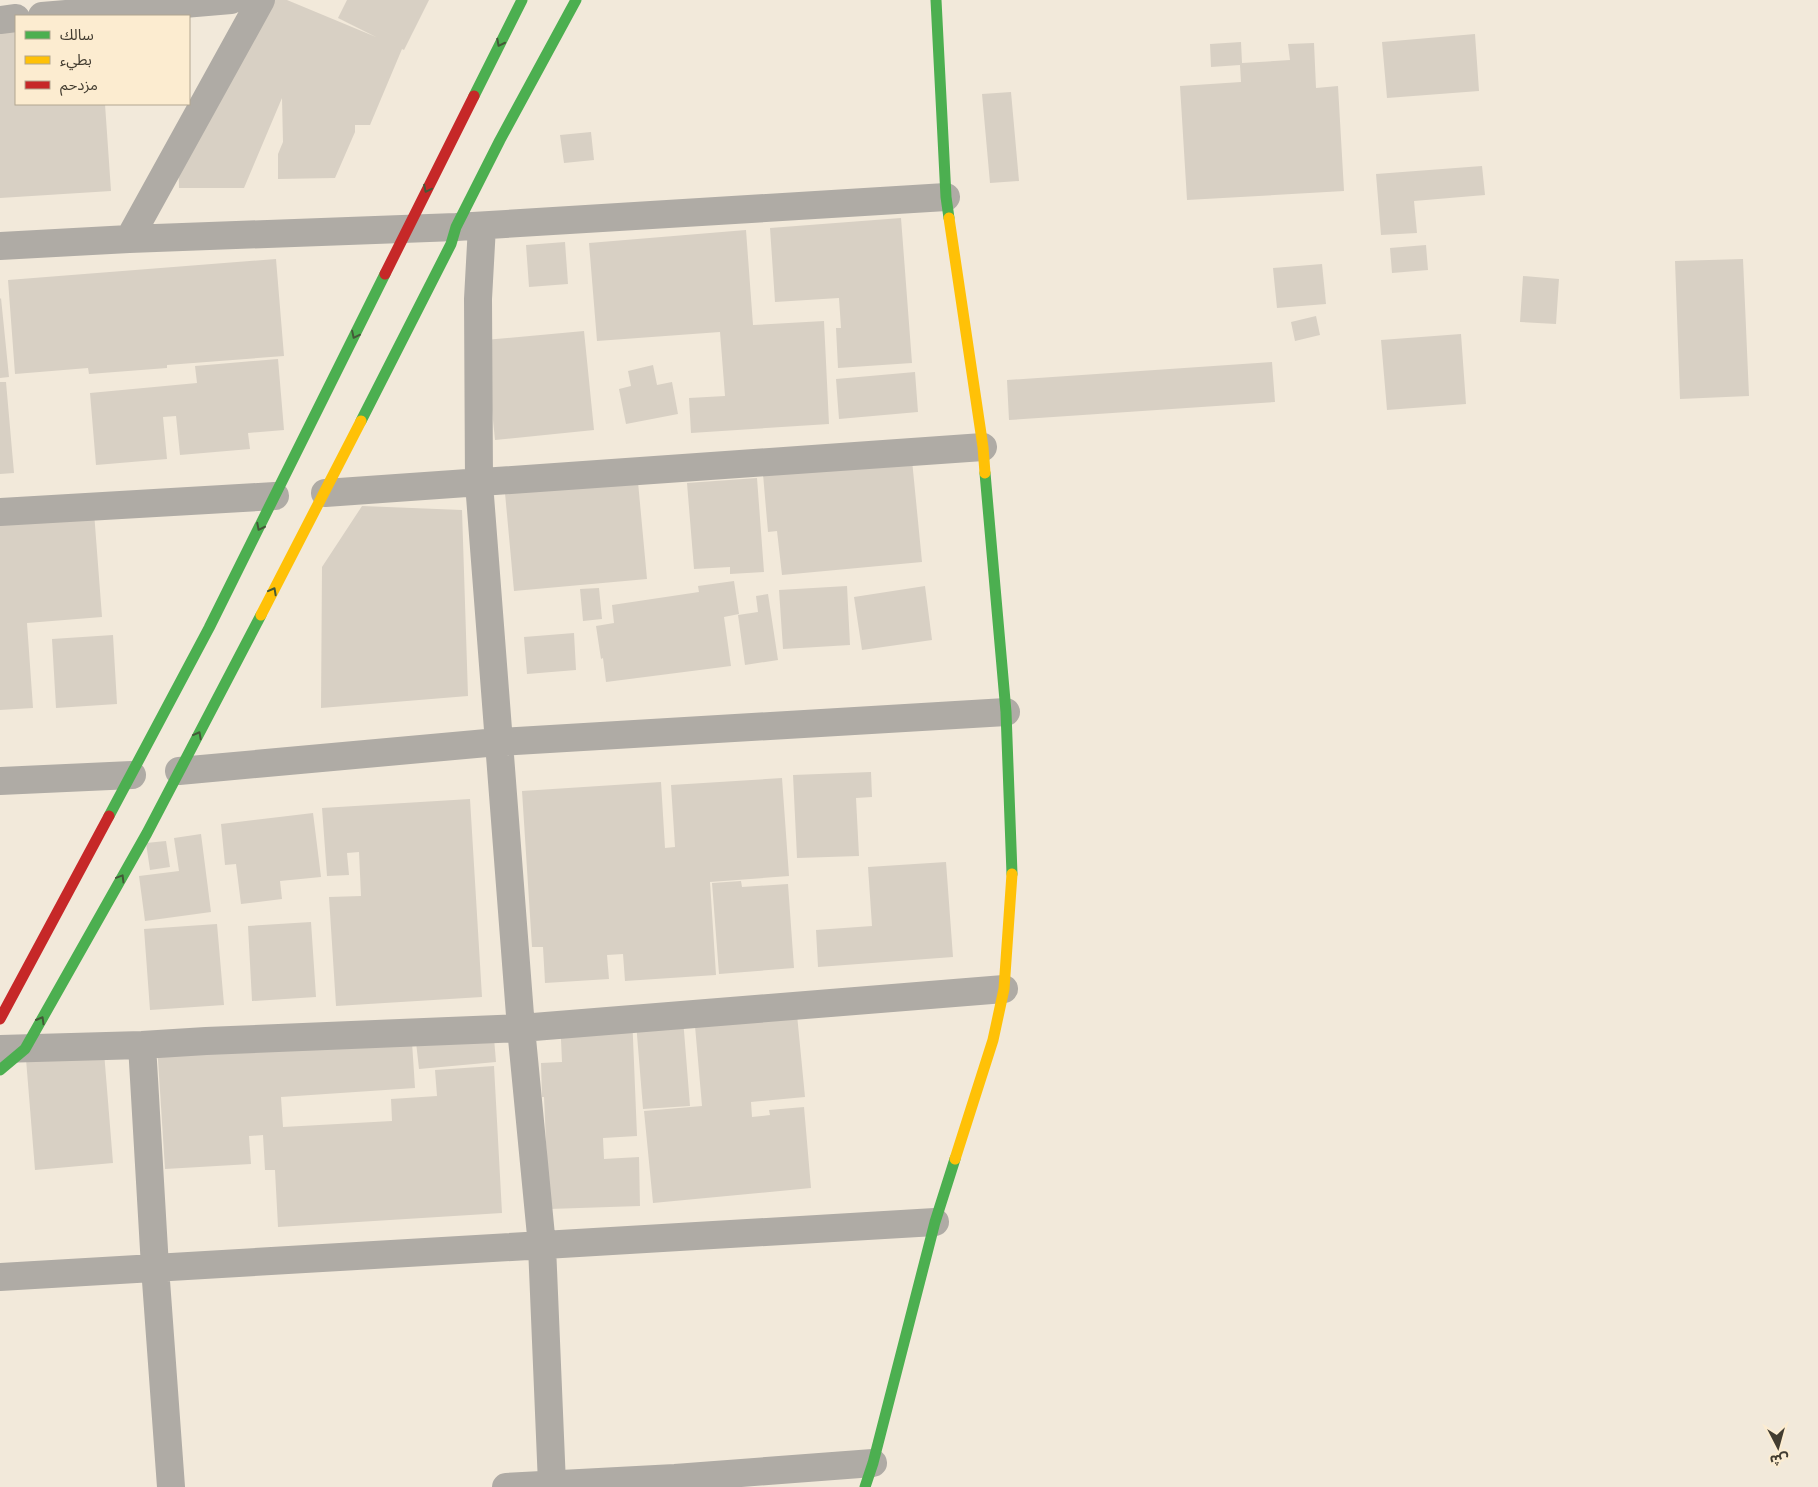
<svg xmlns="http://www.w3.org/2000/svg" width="1818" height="1487" font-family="Figtree,'Noto Sans Arabic',sans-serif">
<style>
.building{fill:#d8d0c4}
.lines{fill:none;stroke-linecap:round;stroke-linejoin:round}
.street{stroke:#afaba5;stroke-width:28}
.fast{stroke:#4caf50;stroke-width:11}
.slow{stroke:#ffc107;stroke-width:11}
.jam{stroke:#c62828;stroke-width:11}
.oneway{stroke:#445938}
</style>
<rect width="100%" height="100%" fill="#f2e9da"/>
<path class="building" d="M257 0H287L376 37 338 18 347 0H429L404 50 402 49 370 125H355V132L335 178 278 179V154L283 142 282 98 244 188H179L178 149Z
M101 7 16 16V104H105L111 191 0 198V14Z
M1475 34 1479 91 1387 98 1382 42Z
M1241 42 1242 63 1290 60 1288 44 1314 43 1316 88 1338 86 1344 191 1187 200 1180 86 1241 82 1240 65 1211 67 1210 44Z
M1011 92 1019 181 990 183 982 94Z
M591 132 594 160 564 163 560 135Z
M1482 166 1485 195 1414 201 1417 233 1381 235 1376 174Z
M901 218 912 363 838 368 836 328H841L839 298 775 302 770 228Z
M746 230 753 325 824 321 829 424 691 433 689 398 725 396 720 332 597 341 589 243Z
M565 242 568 284 529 287 526 245Z
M1426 245 1428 270 1392 273 1390 248Z
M276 259 284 356 167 365V368L89 374 88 368 15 374 8 280Z
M1743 259 1749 396 1680 399 1675 261Z
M1322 264 1326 304 1277 308 1273 268Z
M1523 276 1559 279 1556 324 1520 322Z
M1 298 9 377 0 378V299Z
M1316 316 1320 335 1295 341 1291 322Z
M584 331 594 430 495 440 485 340Z
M1461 334 1466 404 1387 410 1381 340Z
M278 359 284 430 248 433 250 449 180 455 176 416 163 417 167 459 96 465 90 393 197 383 195 366Z
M1272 362 1275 402 1009 420 1007 380Z
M653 365 657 385 672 382 678 414 626 424 619 389 631 386 628 371Z
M915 372 918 412 839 419 836 379Z
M0 382H6L14 473 0 474Z
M912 460 922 562 782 575 777 531 768 532 763 474Z
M757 478 764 572 730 574V567L694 569 687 483Z
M638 482 647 579 514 591 505 493Z
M362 506 462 510 468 696 321 708 322 567Z
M94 512 102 617 27 623 33 708 0 710V519Z
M734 581 739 614 724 617 731 666 606 682 603 658 601 659 596 626 614 623 612 605 699 592 698 586Z
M847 586 850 645 783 649 779 590Z
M925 586 932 640 862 650 854 597Z
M599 588 602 619 583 621 580 589Z
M768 594 778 660 745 665 738 615 758 612 756 596Z
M574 633 576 670 527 674 524 637Z
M113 635 117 704 56 708 52 639Z
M871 772 872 797 856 798 859 856 797 858 793 775Z
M782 778 789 876 710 882 716 975 625 981 623 954 607 955 609 979 545 983 543 947H532L522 791 661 782 665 848 675 847 671 785Z
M470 799 482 997 336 1006 329 897 361 896 359 852 347 853 349 875 327 876 322 808Z
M313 813 321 877 280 881 282 899 241 904 236 864 225 865 221 824Z
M201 834 211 912 145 921 139 876 179 871 174 838Z
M166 841 170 867 150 870 146 843Z
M946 862 953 957 818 967 816 930 872 926 868 867Z
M741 881 742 887 788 884 794 968 719 974 712 883Z
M311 922 316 997 252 1001 248 926Z
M217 924 224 1005 150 1010 144 929Z
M795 994 805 1097 751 1102 752 1117 770 1115 769 1110 804 1107 811 1188 653 1203 644 1111 702 1106 693 1003Z
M682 1006 690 1106 643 1109 635 1010Z
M632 1014 637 1136 603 1138 604 1159 639 1157 640 1206 549 1209 544 1097H542L541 1063 562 1062 560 1018Z
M493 1026 496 1062 419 1069 415 1033Z
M411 1027 415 1088 281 1097 283 1127 392 1121 391 1099 437 1096 435 1070 494 1066 502 1213 278 1227 275 1170H265L263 1135 249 1136 251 1164 165 1169 157 1044Z
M104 1052 113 1163 35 1170 26 1059Z"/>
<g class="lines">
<path class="street" d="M42 16 231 0
M0 20 16 18
M482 226 478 299 479 483 521 1028 542 1246 552 1484
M129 239 261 0
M0 246 129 239 456 227 946 197
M325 493 983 447
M0 512 275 496
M179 771 498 742 1006 712
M0 781 132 775
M142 1045 155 1267 171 1487
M0 1049 142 1045 206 1041 521 1028 1004 989
M0 1277 935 1222
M506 1487 675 1478 873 1463"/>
<path class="fast" d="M936 0 946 197 949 218
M474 96 522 0
M361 421 451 244 456 227 500 140 576 0
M985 473 1006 712 1012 874
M109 816 209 628 385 274
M0 1070 25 1049 147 833 261 615
M865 1487 873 1463 935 1222 955 1159"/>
<path class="slow" d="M949 218 983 447 985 473
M261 615 361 421
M955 1159 993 1040 1004 989 1012 874"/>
<path class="jam" d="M385 274 474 96
M0 1019 109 816"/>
</g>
<defs><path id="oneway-chevron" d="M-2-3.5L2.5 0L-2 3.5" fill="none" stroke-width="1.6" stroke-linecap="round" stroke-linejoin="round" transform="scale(1.25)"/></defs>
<g class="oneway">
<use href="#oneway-chevron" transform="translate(500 43) rotate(117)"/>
<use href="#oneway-chevron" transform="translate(427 189) rotate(116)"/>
<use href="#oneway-chevron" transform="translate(355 335) rotate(116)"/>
<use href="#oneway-chevron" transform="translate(260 527) rotate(117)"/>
<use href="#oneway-chevron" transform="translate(273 591) rotate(-62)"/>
<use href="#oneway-chevron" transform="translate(198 735) rotate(-62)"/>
<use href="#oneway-chevron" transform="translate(121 878) rotate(-59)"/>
<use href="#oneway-chevron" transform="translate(41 1020) rotate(-60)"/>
</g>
<rect x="15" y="15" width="175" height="90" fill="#fcecd0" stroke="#b2a690"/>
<rect x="25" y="31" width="25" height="8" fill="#4caf50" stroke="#b2a690"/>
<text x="60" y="40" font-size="15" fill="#423c30">سالك</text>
<rect x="25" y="56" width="25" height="8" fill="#ffc107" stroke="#b2a690"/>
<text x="60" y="65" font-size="15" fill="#423c30">بطيء</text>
<rect x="25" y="81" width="25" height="8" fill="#c62828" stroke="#b2a690"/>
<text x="60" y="90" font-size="15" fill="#423c30">مزدحم</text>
<g transform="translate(1778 1447) rotate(174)" stroke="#fcecd0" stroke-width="4" paint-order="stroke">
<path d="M0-4L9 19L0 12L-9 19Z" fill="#423c30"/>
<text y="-8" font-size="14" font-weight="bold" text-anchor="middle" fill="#423c30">ش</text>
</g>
</svg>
